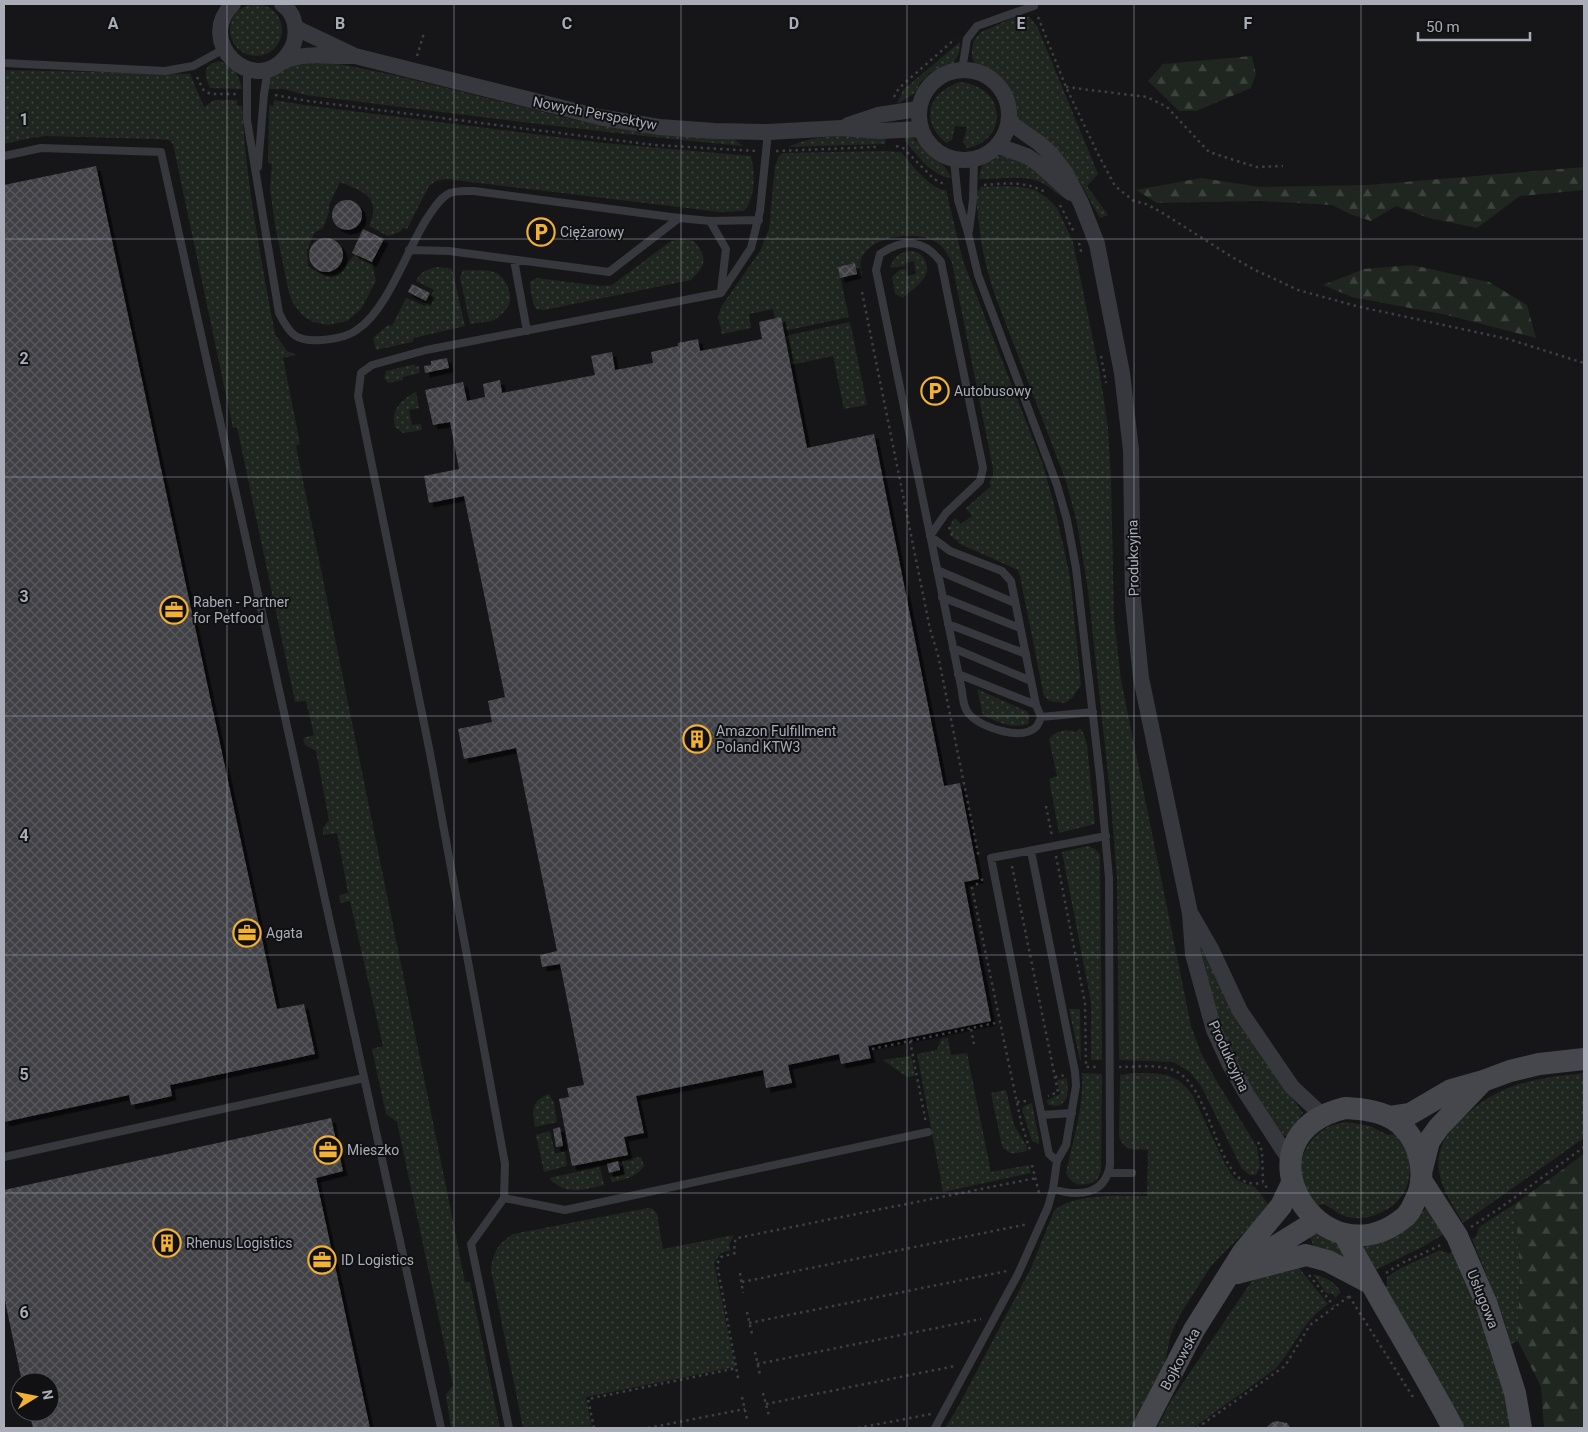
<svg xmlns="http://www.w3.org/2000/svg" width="1588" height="1432" font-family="Roboto,sans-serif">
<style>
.green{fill:url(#green-dots)}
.forest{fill:url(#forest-firs)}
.building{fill:url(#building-cross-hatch);filter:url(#shadow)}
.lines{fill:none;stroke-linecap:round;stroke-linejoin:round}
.path{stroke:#3d3f44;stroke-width:2.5;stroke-dasharray:2.5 4;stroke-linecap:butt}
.lane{stroke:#37383d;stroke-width:8}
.street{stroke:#37383d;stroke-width:16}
.secondary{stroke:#45474d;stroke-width:22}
.grid{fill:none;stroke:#a8adb8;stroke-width:1;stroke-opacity:0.55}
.labels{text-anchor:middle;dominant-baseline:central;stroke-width:4;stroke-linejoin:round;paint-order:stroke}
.street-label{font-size:14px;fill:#a8adb8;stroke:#111113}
.poi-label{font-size:14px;fill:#a8adb8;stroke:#111113;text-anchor:start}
.grid-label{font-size:16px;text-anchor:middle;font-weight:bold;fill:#a8adb8;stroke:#111113;stroke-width:4;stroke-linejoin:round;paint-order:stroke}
</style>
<defs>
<pattern id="green-dots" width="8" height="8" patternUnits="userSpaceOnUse" patternTransform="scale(1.25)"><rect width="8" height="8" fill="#1e261f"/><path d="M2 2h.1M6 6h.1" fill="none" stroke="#3c433d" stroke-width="1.8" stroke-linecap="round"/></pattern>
<pattern id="forest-firs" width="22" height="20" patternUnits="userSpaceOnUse" patternTransform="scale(1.25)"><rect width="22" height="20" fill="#1e261f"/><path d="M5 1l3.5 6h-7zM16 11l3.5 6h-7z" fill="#3c433d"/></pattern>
<pattern id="building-cross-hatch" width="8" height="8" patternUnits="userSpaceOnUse" patternTransform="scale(1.25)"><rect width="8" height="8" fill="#404145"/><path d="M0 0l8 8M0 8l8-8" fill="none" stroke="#595a5e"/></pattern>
<filter id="shadow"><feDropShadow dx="4.5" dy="4.5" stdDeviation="0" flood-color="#0009"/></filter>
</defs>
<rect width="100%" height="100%" fill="#161618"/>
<path class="green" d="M230 30a26 26 0 1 1 52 0a26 26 0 1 1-52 0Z
M1020 15 1029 17 1037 26 1098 174 1087 186 1108 215 1100 218 1078 179 1045 139 1017 119 1012 112 1011 104 1006 89 995 75 975 64 972 57V49L974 40 981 32Z
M960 42 959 53 953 64 943 66 930 73 920 83 915 93 897 104 903 90Z
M319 60 394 75 571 119 623 129 733 138 743 146C596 132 450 113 305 95L285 89H268L271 78 278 69Z
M219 61C233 66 239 74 242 89L210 88C204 73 202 66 219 61Z
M4 70 190 74 204 107 214 100H237V105L242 106C246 183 261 258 275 334L287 351 297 355 283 358 300 444 296 446 452 1216 465 1282H470L500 1428H451L446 1395 453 1385 397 1122 386 1114 372 1049 383 1046 350 901 340 903 339 895 348 893 337 833 323 835V828L329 820 316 751 305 745 303 738 314 735 306 701 295 702 237 427 233 428 173 144 169 140 156 139 46 136 31 138 4 144Z
M960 82C1007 87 1009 140 967 148L963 142 967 127 955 126 952 140 946 143C919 120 928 93 960 82Z
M274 100 304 105 604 143 751 156C755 173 756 197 744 211L720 212 446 179 436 181 429 186 407 229 403 228 400 232 388 236 369 226C382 197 364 192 340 182L329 205V212L323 228 314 233 307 251 308 266C332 283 340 273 355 254L372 262 376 281 361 309 347 321 328 325 313 322 302 315 293 303 289 293 275 225 270 189 272 164 268 163 269 105 273 106Z
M886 135 885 144 788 147C818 133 853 136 886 135Z
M905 135 912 137 945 167 952 178C932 177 917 155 905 141Z
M885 151 901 152C910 163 932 191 946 190L963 261 1042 462 1053 500 1070 576 1081 685 1072 698 1065 703 1050 701 1044 696 1020 576 1018 570 958 543 959 541 954 539C950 532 948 524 955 518L961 524 972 516 966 508 991 486 989 483 993 475V469L952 263C948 255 944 247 936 242 917 230 873 235 862 257 859 263 861 269 862 276H858L855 263 838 267 849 317 784 331 781 317 775 319 773 309 749 314 751 328 722 334 718 317 721 307 760 251 769 229 775 166 779 156 783 153Z
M994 156H1009L1024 160 1065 198C1055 194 1049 185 1038 181 1021 175 998 179 979 179 980 167 983 162 994 156Z
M1004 186 1022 187 1035 190 1046 197 1057 208 1073 242 1100 374 1108 428 1111 479 1114 619 1121 680 1191 1026 1201 1053 1216 1080 1257 1147 1260 1166 1256 1175H1250L1242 1169 1201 1086 1190 1072 1173 1062 1119 1060 1117 878 1110 792 1088 590 1077 523 1066 481 996 298C983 262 978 228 976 191L980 190V187Z
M683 239 694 241C708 258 706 265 691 280L544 310 536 309C532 301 530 291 530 282L537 278 600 286 612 285 671 241Z
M912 251C919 252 924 256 926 263 931 279 914 288 903 298L895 294 892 277 899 270 905 269 907 276 916 274 914 261 905 263V266L890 268C894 256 900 252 912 251Z
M439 267 452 269 465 326 414 338 412 342 376 350 373 338 388 325 392 326 406 298 425 306 434 290 416 281C422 270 427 269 439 267Z
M463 270C472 271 485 269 494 272 505 275 513 294 509 304 507 310 501 315 496 319 490 323 478 322 470 324L460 277Z
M850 322 867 405 844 409 833 356 790 365 785 336Z
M415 364V367L419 366 420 373 403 377V380L388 383 384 378 386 371Z
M416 392 419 408 409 410 412 425 421 424 422 430 403 433 395 427C390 410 402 399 416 392Z
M977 689 1028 712 1029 720 1028 724C1011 729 998 722 983 715Z
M1080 728 1084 734 1087 745 1095 824 1059 833 1049 779 1057 776 1049 739C1056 730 1066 729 1076 732Z
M1088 846 1095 849 1100 855 1102 1060H1091V1002L1062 852Z
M1199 946H1202L1248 1035 1303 1113 1286 1136H1284C1261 1101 1232 1061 1219 1021 1211 997 1206 971 1199 946Z
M1069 1009H1080L1081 1060H1080Z
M948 1038 951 1055 967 1053 991 1172 1029 1165 1031 1173 943 1192 917 1054 937 1050 941 1039Z
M911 1056 915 1076 907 1077 883 1060Z
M1082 1073 1102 1074 1101 1171 1097 1180C1083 1187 1073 1187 1066 1173 1073 1140 1084 1107 1082 1073Z
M1134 1073C1160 1073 1177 1072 1193 1096L1225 1164 1234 1178 1243 1183 1255 1187 1268 1204 1251 1225 1211 1266 1181 1313 1171 1334 1164 1366 1133 1428H945L958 1407 1031 1268 1054 1211C1072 1193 1122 1196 1147 1196L1148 1150C1134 1149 1124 1152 1119 1136L1120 1075Z
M1584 1073V1138L1463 1223C1454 1207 1442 1190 1439 1172 1436 1152 1444 1137 1457 1124 1495 1083 1532 1079 1584 1073Z
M1067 1078C1068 1089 1070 1101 1058 1106L1049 1105 1046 1101 1060 1094 1057 1080Z
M1006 1090 1014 1125 1026 1145 1027 1151C1015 1153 1011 1157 1002 1146L991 1093Z
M549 1094 554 1103 557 1122 535 1127C532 1111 531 1100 549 1094Z
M1032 1103 1039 1140V1144L1032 1141 1022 1109 1024 1106Z
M1346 1122 1370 1126 1388 1135 1398 1133C1417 1159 1414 1198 1382 1212 1372 1217 1360 1220 1348 1217 1339 1215 1332 1208 1324 1204L1315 1206C1311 1198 1306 1190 1303 1181 1295 1160 1310 1135 1330 1126 1335 1124 1341 1123 1346 1122Z
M550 1131 555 1153 565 1152 567 1166 544 1172 536 1135Z
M641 1157 644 1166C635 1178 625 1179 612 1182L610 1177 625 1174 622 1160Z
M600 1167 604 1185C582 1190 566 1196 549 1178Z
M1430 1203 1448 1232 1422 1247 1373 1271 1355 1242C1394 1237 1405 1234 1430 1203Z
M1515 1204 1520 1268 1518 1341 1511 1344 1502 1314 1472 1239 1476 1237 1479 1227Z
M648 1208 653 1209 657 1214 663 1249 734 1235 729 1245 731 1250 721 1253 714 1263 735 1367 586 1397 592 1428H523L491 1270C493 1252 498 1243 513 1234Z
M1321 1233 1342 1241 1358 1267 1315 1249 1309 1235Z
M1440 1250 1449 1254 1453 1251 1466 1273 1500 1375 1512 1428H1460L1383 1289 1387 1286V1277L1399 1269Z
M1294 1267 1300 1269 1328 1304C1300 1324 1296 1346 1275 1369L1193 1428H1157L1172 1399 1251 1282 1263 1273Z
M1313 1274C1325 1278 1334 1280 1341 1292L1335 1298 1333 1294 1326 1293Z"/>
<path class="forest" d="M1252 56 1256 74 1251 88 1196 111H1179L1148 81 1163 64Z
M1584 167V190L1520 196 1477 228 1429 218 1396 206 1371 221 1350 214 1332 205 1259 201 1157 203 1136 190 1201 178 1260 187 1369 185Z
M1412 265 1489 282 1527 305 1536 338 1447 315 1352 297 1323 285 1364 269Z
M1584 1154V1428H1544L1541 1387 1518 1341 1520 1268 1515 1204Z"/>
<path class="building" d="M96 166 277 1009 304 1004 315 1054 170 1085 172 1096 131 1105 129 1095 4 1122V185Z
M332 215a15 15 0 1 1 30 0a15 15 0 1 1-30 0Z
M363 229 384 239 372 262 352 253Z
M309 255a17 17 0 1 1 34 0a17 17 0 1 1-34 0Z
M855 263 857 274 840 278 838 267Z
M412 284 430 293 426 301 408 292Z
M781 317 807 448 874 434 944 786 960 783 979 879 964 882 991 1021 868 1046 871 1058 841 1064 839 1054 788 1065 792 1083 766 1088 763 1070 636 1096 644 1133 624 1137 628 1155 572 1166 559 1099 569 1097 567 1088 584 1085 560 964 542 967 540 955 557 951 516 748 464 759 458 729 492 722 488 701 505 697 464 496 429 503 424 476 459 469 450 422 433 425 425 390 463 382 467 401 485 397 483 384 500 380 502 393 595 375 591 356 612 352 615 370 653 363 651 352 678 346V343L698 339 700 351 762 339 759 322Z
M447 358 449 368 425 373 424 366 431 365V361Z
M331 1118 343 1171 316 1178 370 1428H33L29 1412H50V1382H22L4 1296V1190Z
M560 1127 563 1146 556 1147 553 1129Z
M618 1161 620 1170 609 1173 607 1164Z
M1276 1421 1287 1423 1291 1428H1266L1271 1423Z"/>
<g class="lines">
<path class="path" d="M1038 17 1066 87 1097 152 1115 186 1134 201 1146 204 1161 212 1232 257 1255 270 1298 290 1356 306 1508 339 1584 363
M417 56 424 33
M197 77 204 91 211 94H237
M1066 87 1147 97 1167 107 1209 152 1256 167 1283 166
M275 95 308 101 654 145 756 151
M894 97 899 88 955 39
M896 146 903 148 934 179 946 185
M776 151 876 147
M984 185C1006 183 1025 181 1045 192
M1060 205 1075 234
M1079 243 1082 255
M862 292 930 629 938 655 979 858
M1101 356 1106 383
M949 527 953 538
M1046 806 1052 836
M1056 856 1085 1003 1086 1067H1099
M1012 866 1058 1092 1048 1096
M983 879 972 888 1021 1122 1030 1150
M971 1029 974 1044
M910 1041 926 1123
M872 1049 1000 1022
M1119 1067C1136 1067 1157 1064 1173 1070 1206 1082 1213 1152 1238 1177 1245 1184 1254 1184 1263 1183
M1055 1077 1066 1075
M1017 1102 1027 1101
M1258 1142 1262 1151 1263 1183 1269 1190
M1032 1165 1039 1193
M1471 1227 1503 1206 1584 1147
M740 1273 743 1293
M1386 1273 1402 1263 1441 1245
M1309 1275 1334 1306
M742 1282 1028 1224
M1349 1296 1413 1397
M747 1312 752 1334
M749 1323 1007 1271
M755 1352 760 1375
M757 1364 981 1319
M738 1378 717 1264 721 1257 735 1253 734 1243 737 1238 1036 1178
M763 1393 769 1416
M742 1397 747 1419
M766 1404 955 1366
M594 1428 588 1399 737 1368
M648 1428 745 1409
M858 1428 931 1414
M1197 1428 1285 1366 1310 1325 1351 1295"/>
<path class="lane" d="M4 63 165 71 193 66 224 49
M247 69V120L279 313C290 335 296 342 322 340 335 339 348 337 358 329 387 310 407 250 426 220 432 211 439 199 448 194 454 190 467 191 474 191L679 218 710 221 759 220
M962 70 967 39 977 26 1034 6
M4 156 41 148 161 152 441 1428
M954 160 958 200 968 233 978 275 1057 485 1067 520 1076 568 1100 777 1109 878 1110 1165C1105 1195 1079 1197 1053 1189
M258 167 264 94 268 69
M710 221 726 249 721 291
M969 231 973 200 974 160
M409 250 449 251 609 272 679 218
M514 260 527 331
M937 570 1015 603
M942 597 1020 628
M948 624 1026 654
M953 648 1031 681
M958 674 1036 705
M962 691C963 700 964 710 971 716 983 728 1022 741 1036 727 1038 725 1040 720 1041 717L1036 705 1011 581 1002 571 950 551 930 536 946 513 980 481 983 468 941 262C924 239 903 238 880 254L876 270 962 691
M1041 717 1093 712
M1042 1115 1072 1113
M4 1157 364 1078
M1057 1161 1049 1154 991 858 1106 836
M1109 1173H1132
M504 1198 565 1210 928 1132
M509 1428 471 1244 504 1198 505 1164 430 753 358 396 361 373 372 365 426 350 721 293 751 248 760 211 768 132
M935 1428 1018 1274 1048 1207 1053 1189 1057 1161 1066 1145 1076 1086 1075 1072 1031 851"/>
<path class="street" d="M233 4C194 42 253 96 285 58 290 52 294 46 295 38 297 25 293 12 282 4
M296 28 355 56 599 117 659 127 715 131 768 132 841 128 880 131 921 129
M282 62C306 51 328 57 353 56
M919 115a45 45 0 1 1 90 0a45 45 0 1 1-90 0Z
M1009 122 1039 143 1052 155 1065 172 1081 203 1097 244 1122 373 1131 450 1133 600 1141 678 1190 913 1193 954 1214 1030 1229 1063 1246 1093 1289 1159
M848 125 878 115 918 109
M998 146 1027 156 1040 165 1071 193
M1192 916 1211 949 1240 1011 1292 1087 1323 1116"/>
<path class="secondary" d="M1345 1108C1360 1109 1376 1110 1389 1117 1419 1132 1430 1175 1414 1203 1412 1208 1410 1212 1406 1216 1321 1289 1229 1136 1345 1108Z
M1390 1117 1410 1114 1451 1090 1483 1081 1510 1071 1539 1064 1584 1059
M1422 1169 1429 1141 1439 1127 1483 1081
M1421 1180 1457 1236 1487 1305 1515 1393 1521 1428
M1344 1234C1378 1299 1418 1362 1453 1428
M1250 1262 1316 1221
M1237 1273 1306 1255 1328 1261 1370 1283
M1143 1428 1194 1330 1243 1252 1281 1206 1292 1183"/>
</g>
<path class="grid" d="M227 4V1428M454 4V1428M681 4V1428M907 4V1428M1134 4V1428M1361 4V1428M4 239H1584M4 477H1584M4 716H1584M4 955H1584M4 1193H1584"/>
<defs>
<g id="parking-ring" transform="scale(1.4375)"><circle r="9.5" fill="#111113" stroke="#f2b134" stroke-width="1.5"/><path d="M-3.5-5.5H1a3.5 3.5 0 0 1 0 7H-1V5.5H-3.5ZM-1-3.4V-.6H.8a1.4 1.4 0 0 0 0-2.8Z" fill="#f2b134"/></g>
<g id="office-ring" transform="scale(1.4375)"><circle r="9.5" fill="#111113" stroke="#f2b134" stroke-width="1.5"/><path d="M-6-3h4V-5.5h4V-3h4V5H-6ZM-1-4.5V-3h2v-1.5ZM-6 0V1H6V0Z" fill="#f2b134"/></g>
<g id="building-ring" transform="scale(1.4375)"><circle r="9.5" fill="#111113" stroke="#f2b134" stroke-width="1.5"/><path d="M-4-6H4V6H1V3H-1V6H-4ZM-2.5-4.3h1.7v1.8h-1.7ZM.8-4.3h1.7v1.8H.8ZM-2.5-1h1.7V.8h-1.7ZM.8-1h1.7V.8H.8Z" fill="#f2b134"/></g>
</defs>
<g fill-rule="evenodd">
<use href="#parking-ring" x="541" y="232"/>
<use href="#parking-ring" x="935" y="391"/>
<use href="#office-ring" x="174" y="610"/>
<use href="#building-ring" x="697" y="739"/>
<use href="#office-ring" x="247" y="933"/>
<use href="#office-ring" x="328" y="1150"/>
<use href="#building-ring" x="167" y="1243"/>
<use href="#office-ring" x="322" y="1260"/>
</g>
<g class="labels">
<g class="street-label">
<text transform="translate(595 113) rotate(11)">Nowych Perspektyw</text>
<text transform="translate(1133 558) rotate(-91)">Produkcyjna</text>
<text transform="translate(1229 1056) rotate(65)">Produkcyjna</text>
<text transform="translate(1483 1299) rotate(68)">Usługowa</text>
<text transform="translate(1180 1359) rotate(-62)">Bojkowska</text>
</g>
<g class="poi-label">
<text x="560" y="232">Ciężarowy</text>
<text x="954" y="391">Autobusowy</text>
<text x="193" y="602">Raben - Partner<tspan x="193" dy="16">for Petfood</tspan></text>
<text x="716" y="731">Amazon Fulfillment<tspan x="716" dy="16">Poland KTW3</tspan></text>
<text x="266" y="933">Agata</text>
<text x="347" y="1150">Mieszko</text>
<text x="186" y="1243">Rhenus Logistics</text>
<text x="341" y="1260">ID Logistics</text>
</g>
</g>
<g class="grid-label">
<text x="113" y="29">A</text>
<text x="340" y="29">B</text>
<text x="567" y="29">C</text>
<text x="794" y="29">D</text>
<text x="1021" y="29">E</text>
<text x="1248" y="29">F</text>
<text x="24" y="125">1</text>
<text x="24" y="364">2</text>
<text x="24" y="602">3</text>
<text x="24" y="841">4</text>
<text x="24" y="1080">5</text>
<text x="24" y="1318">6</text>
</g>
<rect width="1588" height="1432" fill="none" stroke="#a8adb8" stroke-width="10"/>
<g transform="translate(35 1397) rotate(80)"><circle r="24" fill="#111113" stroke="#4d4f55"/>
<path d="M0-4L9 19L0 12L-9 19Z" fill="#f2b134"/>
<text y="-8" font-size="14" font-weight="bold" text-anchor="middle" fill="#a8adb8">N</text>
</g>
<path d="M1418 32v8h112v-8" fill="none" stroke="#a8adb8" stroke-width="2.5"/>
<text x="1426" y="32" font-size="15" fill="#a8adb8" stroke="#111113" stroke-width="4" paint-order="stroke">50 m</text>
</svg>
